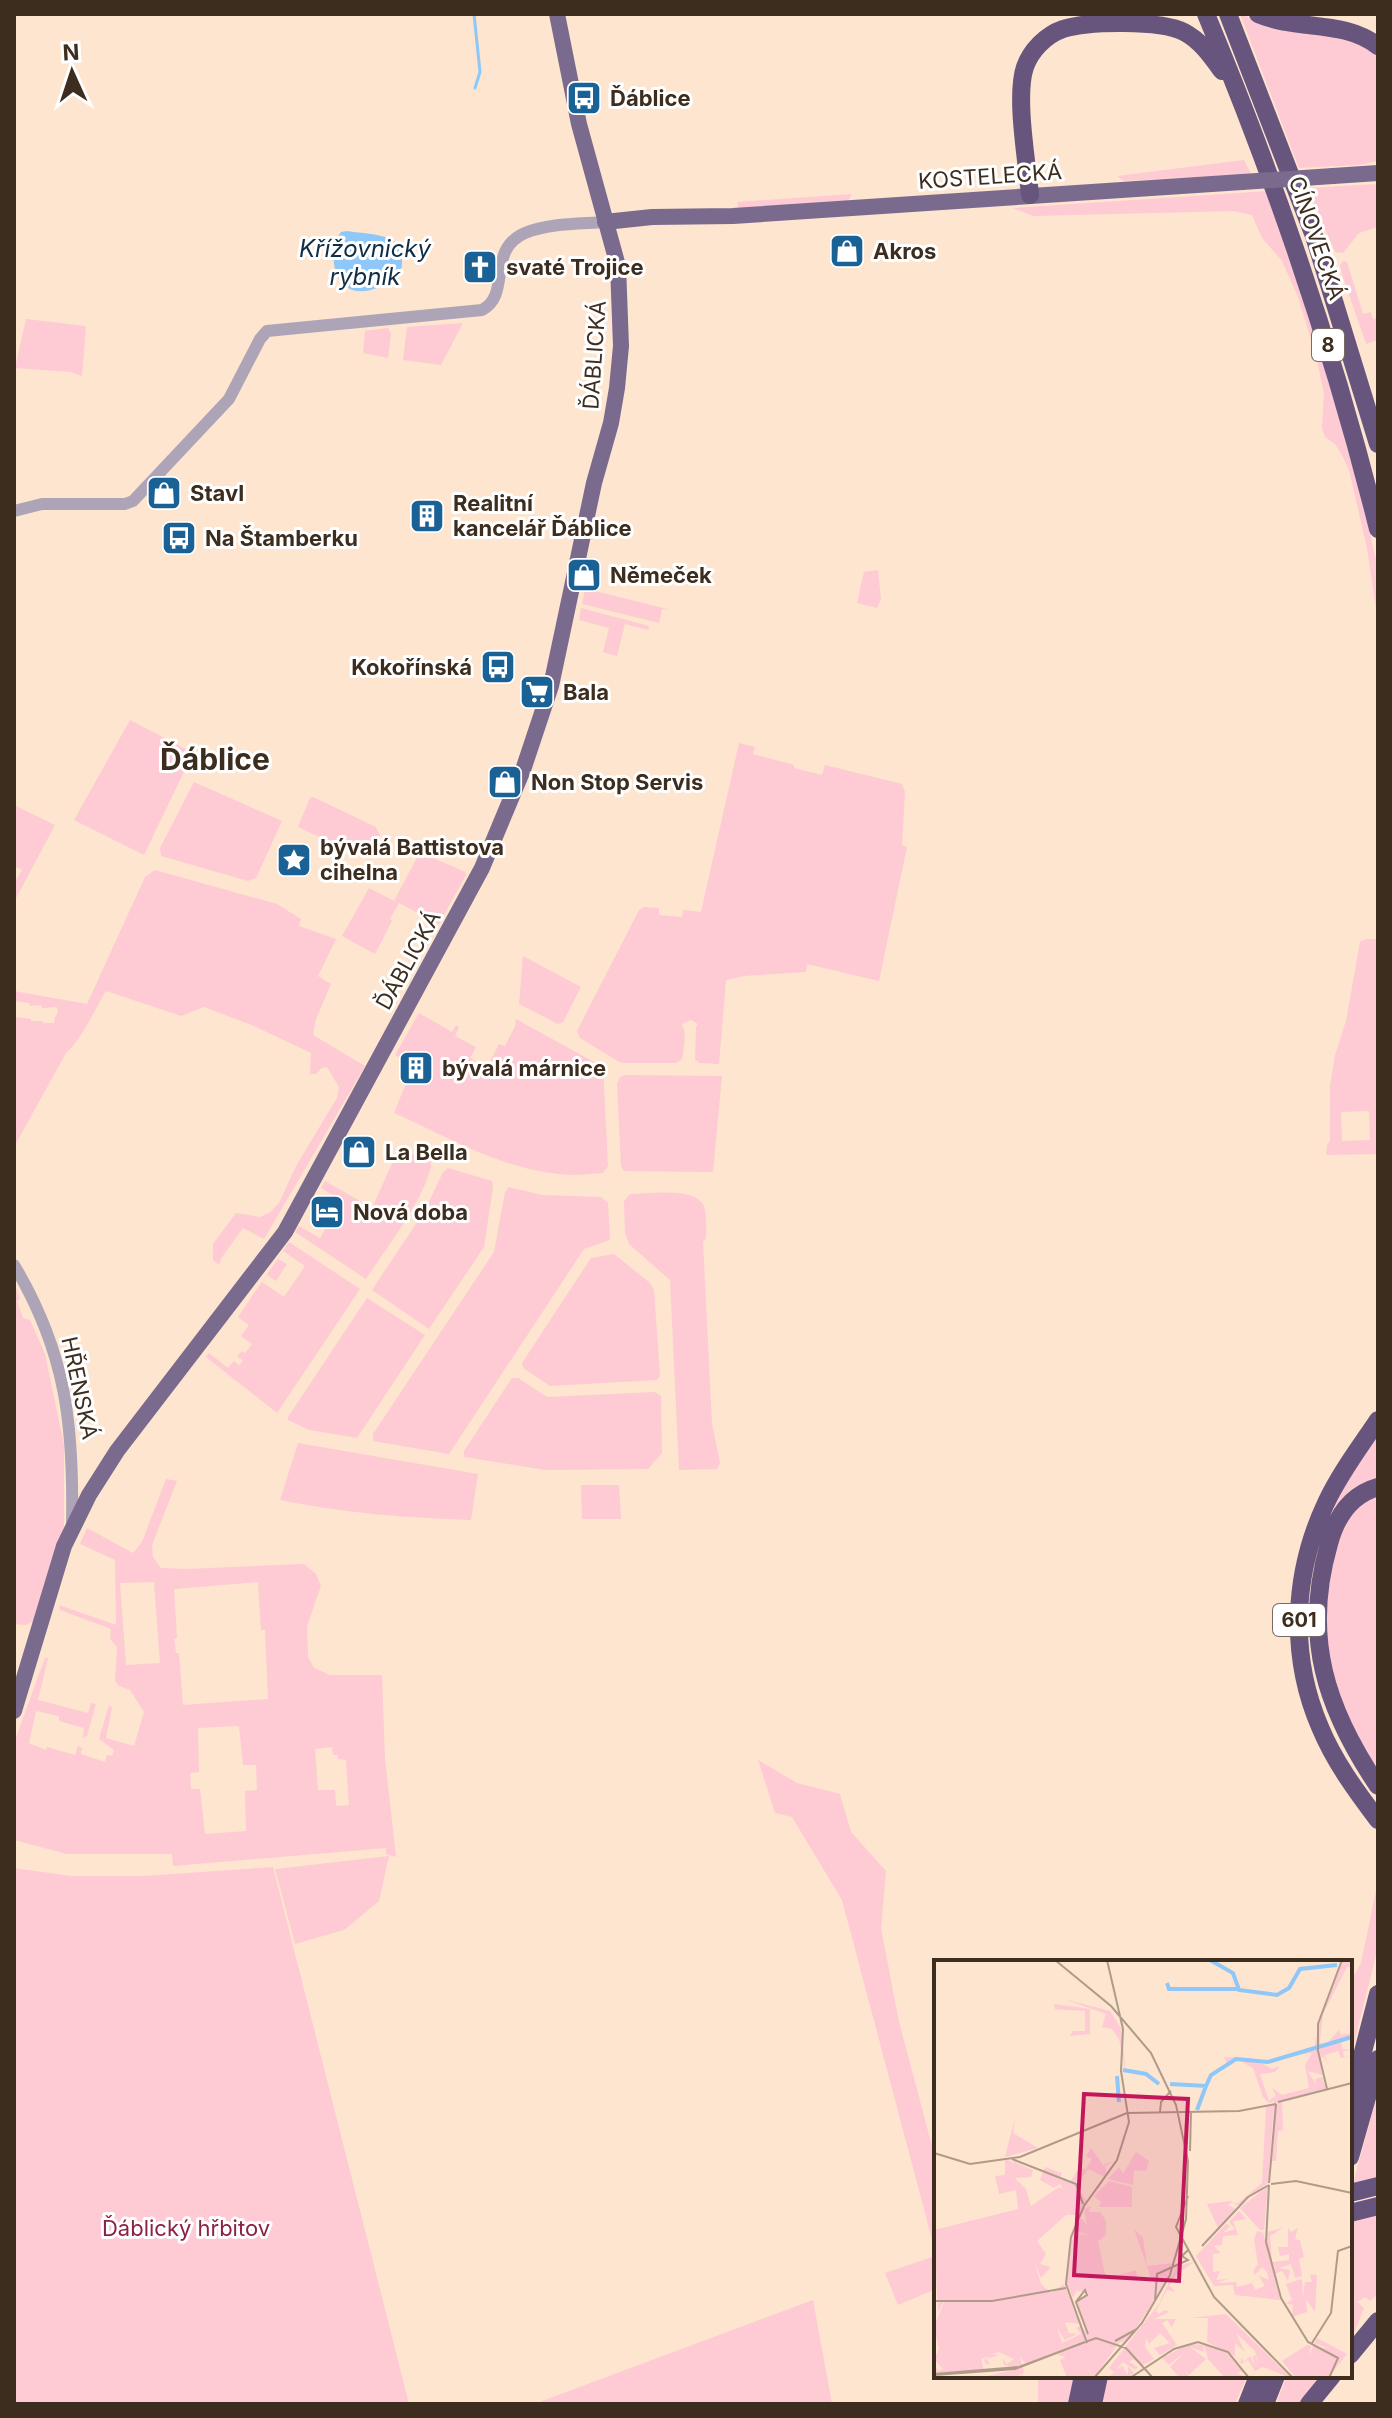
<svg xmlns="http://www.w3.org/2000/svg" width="1392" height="2418" font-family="Inter,sans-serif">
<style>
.green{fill:#fecad4;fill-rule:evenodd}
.water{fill:#8fc7f8}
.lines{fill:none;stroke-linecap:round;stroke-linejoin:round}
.stream{stroke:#8fc7f8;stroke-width:3}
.minor{stroke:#ada4b8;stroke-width:12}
.major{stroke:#7a6a8d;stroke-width:16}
.highway{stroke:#68557d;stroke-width:18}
.major-bridge{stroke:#7a6a8d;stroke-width:16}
.labels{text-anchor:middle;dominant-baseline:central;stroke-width:6;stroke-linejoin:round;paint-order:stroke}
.shield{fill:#fff;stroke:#766c62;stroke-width:2}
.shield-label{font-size:20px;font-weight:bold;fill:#3c2d1e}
.poi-label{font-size:22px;font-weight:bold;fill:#3c2d1e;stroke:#fff;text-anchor:start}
.street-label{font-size:22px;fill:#3c2d1e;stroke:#fff}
.park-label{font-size:22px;fill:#8b2145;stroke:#fff}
.water-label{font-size:24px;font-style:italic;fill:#0f2e46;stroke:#fff}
.district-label{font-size:30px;font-weight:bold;fill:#3c2d1e;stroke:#fff}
.inset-river{fill:none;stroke:#8fc7f8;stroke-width:4}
.inset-road{fill:none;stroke:#b09b88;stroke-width:2}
.view{fill:#c2185b;fill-opacity:0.15;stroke:#c2185b;stroke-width:4}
.inset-edge{fill:none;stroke:#3c2d1e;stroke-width:4}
</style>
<rect width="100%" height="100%" fill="#fde5cf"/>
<path class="green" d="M1240 14C1250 17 1259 24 1269 28 1303 38 1354 24 1378 56V161L1359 165 1299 168Z
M1244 160 1251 174 1124 181 1117 176Z
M1378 184V227L1359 233 1343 253 1335 252 1307 188Z
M1268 191 1342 421 1361 494 1378 568V622L1367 548 1349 470 1343 457 1335 444 1325 437 1322 428 1324 393 1315 352 1298 297 1282 261 1262 238 1252 215 1234 211 1033 216 1013 208Z
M852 194 847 203 741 210 738 207 737 202Z
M1343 261 1347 262 1363 314 1371 312 1373 319 1378 318V340L1366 344 1342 274 1340 265Z
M26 319 86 326 82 376 71 372 15 368Z
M463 323 441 365 403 360 407 327Z
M388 328 391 334 388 358 363 353 365 331Z
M878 570 881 599 877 608 857 603 864 572Z
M585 589 591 590 671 610 662 609 659 623 582 604Z
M581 608 649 626 648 630 625 624 617 656 603 652 609 628 579 620Z
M130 720 193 753 144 855 74 820Z
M739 743 755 747 753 754 794 765V768L822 775 825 765 902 784 905 792 902 845 907 847 879 981 807 964 806 972 744 976 726 980 719 1064 699 1063 695 1059 696 1027 698 1024 691 1020 682 1024C687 1033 684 1049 682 1059L676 1063H621L580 1038 577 1031 639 910 644 907 659 908V915L682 917 683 910 701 912Z
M194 782 282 821 256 878 248 881 161 856 160 848Z
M313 797 376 827 380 836 370 857 360 856 298 827 310 798Z
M14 805 55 825 14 902V883L22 870 14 866Z
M420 852 465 872 466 875 439 924 399 903 390 919 392 921 375 954 342 936 369 888 394 901Z
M155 870 277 904 301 919 299 926 336 939 318 976 331 984 316 1019 313 1035 365 1066 264 1239 243 1228 222 1257 219 1265 213 1260V1244L236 1213 260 1217 269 1213 279 1203 296 1166 337 1098 339 1087 327 1067 322 1068 316 1074H310L311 1053 254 1026 204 1007 181 1016 106 991C93 1012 84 1036 66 1053L14 1147V1017L31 1019V1021H43V1023H54L55 1017 58 1013 57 1007 42 1008 41 1005 30 1006 29 1003 14 1001V991L87 1004 145 877Z
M1366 939H1378V1154L1326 1155 1327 1145 1330 1141V1086L1335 1055 1346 1021 1360 942ZM1369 1111 1370 1140 1342 1141 1341 1112Z
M523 956 581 987 563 1022 558 1024 519 1004Z
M419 1013 452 1032 456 1025 459 1027 455 1036 476 1047 470 1058 487 1068 499 1044 505 1046 515 1026 516 1019 603 1067 608 1166 603 1173C589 1174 573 1176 559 1174 501 1169 446 1136 394 1113L414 1064 395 1055Z
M626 1075 722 1076 713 1172 624 1171 621 1166 617 1084 620 1077Z
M399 1148 431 1162C431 1190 383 1253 366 1279L295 1232 299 1226 320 1238 342 1201 321 1188 325 1181 372 1208Z
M448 1168 492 1181 493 1187 484 1247 429 1329 372 1290 424 1212 443 1172Z
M509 1187 542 1195 601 1197 608 1203 610 1240 584 1249 449 1454 373 1441V1434L494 1252 505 1192Z
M630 1194C648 1194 695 1186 704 1206 707 1215 706 1229 706 1238L703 1242 712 1424 720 1463 717 1469 679 1470 670 1280 629 1244 625 1232 624 1201Z
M289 1242 360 1289 277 1413 206 1357 209 1353 228 1368 234 1361 239 1365 243 1361 237 1356 242 1351 245 1353 252 1344 241 1336 249 1325 238 1317ZM283 1251 305 1266 284 1297 262 1282 267 1275 276 1281 287 1264 278 1259Z
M614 1254 650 1283 654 1290 660 1376 657 1380 550 1386 523 1368 522 1363 591 1258Z
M14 1282 20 1299 17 1301 23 1318 30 1320 45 1354 64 1445V1527L38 1618 26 1625 14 1624Z
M367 1298 425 1335 357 1438 309 1430 288 1420V1417Z
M512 1378H518L547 1397 655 1392 661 1396 662 1453 648 1469 546 1470 464 1457V1451Z
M1378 1430V1478L1350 1490 1335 1507 1330 1506Z
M298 1443 478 1474 471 1520C408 1518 343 1513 280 1500Z
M166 1479 177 1481 152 1545 153 1557 161 1568 186 1569 304 1564 316 1574 321 1586 307 1626 308 1657 314 1668 330 1675H382L385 1759 396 1857 386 1854V1848L173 1866 172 1854H67L14 1840V1743L45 1658H48L38 1700 88 1713 91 1703 96 1704 87 1736 83 1738 84 1728 59 1721V1716L36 1711 29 1743 46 1750 47 1747 75 1755 78 1746 82 1748 81 1754 105 1762 107 1755 112 1756 114 1750 99 1739 109 1705 112 1708 106 1738 134 1746 144 1712 130 1690 119 1686 115 1681 117 1647 110 1639 111 1629 60 1610 59 1605 116 1625 115 1560 80 1544 87 1528 133 1553 142 1542ZM154 1582 160 1663 126 1665 120 1583ZM258 1582 261 1630H265L268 1699 183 1705 179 1653H176L174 1639 177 1638 174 1589ZM239 1726 243 1765H256L257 1790 245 1791 246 1831 205 1834 200 1789H191L190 1773 199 1772 198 1728ZM332 1747 333 1755H338V1759L346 1760 349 1805 336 1806 335 1790H318L315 1749Z
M581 1485H619L621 1519H582Z
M1378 1491V1776L1330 1681 1324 1588 1345 1518Z
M758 1760 797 1783 840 1794 851 1832 886 1871 881 1928 899 2022 936 2161 934 2247 842 1900 792 1817 775 1813Z
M389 1856 379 1901 344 1930 295 1944 275 1869Z
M273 1867 409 2404H14V1868L71 1876H144Z
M1378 1881V1947L1350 2060V1982L1361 1963Z
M1378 2092V2180L1352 2187Z
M1378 2213V2294L1370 2301 1365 2297 1357 2302 1364 2308 1350 2343V2220Z
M932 2257 936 2274V2289L898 2305 885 2273Z
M813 2300 832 2404H534Z
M1038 2376H1077L1070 2404H1038Z
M1107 2376H1247L1235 2404H1100Z
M1287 2376H1325L1303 2404H1276Z"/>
<path class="water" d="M347 231C365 234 390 233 402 248V266L398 278C385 285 365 296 350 289 330 279 330 247 341 232Z"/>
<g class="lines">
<path class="stream" d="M474 14 480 72 475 88"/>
<path class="minor" d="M14 511 42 504H125L133 501 229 399 260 339 267 331 482 310C512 294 486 250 525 233 549 223 580 224 605 222
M14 1265C66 1352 74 1425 72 1525"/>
<path class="major" d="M1333 176 1378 173
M605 222 652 217 733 216 1242 182
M14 1711 64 1546 89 1495 117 1451 285 1232 482 868 523 770 551 686 594 483 611 423 617 388 621 346 618 266 579 124 557 14"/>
<path class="highway" d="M1206 14C1276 182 1334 352 1378 529
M1228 14 1314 236 1378 444
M1258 14C1297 31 1343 19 1378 46
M1030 195C1027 162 1015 96 1025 67 1031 50 1046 35 1063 29 1088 21 1161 20 1184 32 1201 41 1211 56 1222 71
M1378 1420C1360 1447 1340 1473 1326 1503 1293 1573 1289 1655 1320 1727 1334 1761 1356 1791 1378 1820
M1378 1487C1350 1495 1336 1517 1329 1544 1302 1637 1326 1709 1378 1786
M1350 2102 1378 1994
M1350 2157 1378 2059
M1350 2193 1378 2186
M1350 2213 1378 2206
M1350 2355 1378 2321
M1077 2404 1083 2376
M1093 2404 1099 2376
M1247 2404 1258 2376
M1265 2404 1276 2376
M1309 2404 1332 2376"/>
<path class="major-bridge" d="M1242 182 1333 176"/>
</g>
<defs>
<g id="bus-square" transform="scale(1.8)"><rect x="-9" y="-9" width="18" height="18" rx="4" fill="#1a6296" stroke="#fff"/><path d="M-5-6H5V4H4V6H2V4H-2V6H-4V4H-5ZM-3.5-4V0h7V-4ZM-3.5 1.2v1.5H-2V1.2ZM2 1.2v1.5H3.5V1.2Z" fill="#fff"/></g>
<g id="shop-square" transform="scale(1.8)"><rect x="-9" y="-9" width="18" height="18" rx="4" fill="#1a6296" stroke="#fff"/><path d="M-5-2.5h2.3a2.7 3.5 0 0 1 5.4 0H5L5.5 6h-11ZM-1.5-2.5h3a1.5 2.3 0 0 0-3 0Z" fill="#fff"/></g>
<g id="church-square" transform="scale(1.8)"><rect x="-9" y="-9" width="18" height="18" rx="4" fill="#1a6296" stroke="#fff"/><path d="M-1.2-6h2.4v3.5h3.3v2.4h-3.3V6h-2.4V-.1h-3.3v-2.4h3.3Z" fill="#fff"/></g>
<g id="building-square" transform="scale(1.8)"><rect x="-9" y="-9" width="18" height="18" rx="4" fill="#1a6296" stroke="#fff"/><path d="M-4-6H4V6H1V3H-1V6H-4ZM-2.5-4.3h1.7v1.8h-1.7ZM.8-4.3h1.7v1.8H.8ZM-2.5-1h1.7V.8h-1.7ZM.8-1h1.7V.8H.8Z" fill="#fff"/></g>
<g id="supermarket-square" transform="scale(1.8)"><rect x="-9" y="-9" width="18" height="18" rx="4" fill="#1a6296" stroke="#fff"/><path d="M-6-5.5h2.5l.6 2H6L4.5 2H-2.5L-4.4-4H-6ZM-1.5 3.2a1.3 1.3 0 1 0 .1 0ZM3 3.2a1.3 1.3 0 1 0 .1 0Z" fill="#fff"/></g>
<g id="sight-square" transform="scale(1.8)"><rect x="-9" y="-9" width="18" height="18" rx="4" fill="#1a6296" stroke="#fff"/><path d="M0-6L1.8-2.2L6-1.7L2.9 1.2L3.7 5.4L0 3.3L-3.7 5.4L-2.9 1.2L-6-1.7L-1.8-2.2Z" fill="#fff"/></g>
<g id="hotel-square" transform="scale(1.8)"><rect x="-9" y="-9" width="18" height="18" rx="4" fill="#1a6296" stroke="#fff"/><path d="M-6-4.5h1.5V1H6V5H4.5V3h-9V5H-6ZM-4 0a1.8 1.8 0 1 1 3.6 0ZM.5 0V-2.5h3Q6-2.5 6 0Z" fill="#fff"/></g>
</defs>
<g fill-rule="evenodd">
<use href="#bus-square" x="584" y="98"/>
<use href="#shop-square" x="847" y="251"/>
<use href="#church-square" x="480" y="267"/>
<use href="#shop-square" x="164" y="493"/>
<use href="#building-square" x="427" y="516"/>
<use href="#bus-square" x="179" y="538"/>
<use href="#shop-square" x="584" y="575"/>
<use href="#bus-square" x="498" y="667"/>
<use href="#supermarket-square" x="537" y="692"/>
<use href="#shop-square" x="505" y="782"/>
<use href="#sight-square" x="294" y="860"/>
<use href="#building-square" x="416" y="1068"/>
<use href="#shop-square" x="359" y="1152"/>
<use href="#hotel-square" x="327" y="1212"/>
</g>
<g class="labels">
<g class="shield">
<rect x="1312" y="329" width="32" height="32" rx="6"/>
<rect x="1273" y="1604" width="52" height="32" rx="6"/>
</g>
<g class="shield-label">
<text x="1328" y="345">8</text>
<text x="1299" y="1620">601</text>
</g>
<g class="poi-label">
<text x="610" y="98">Ďáblice</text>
<text x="873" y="251">Akros</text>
<text x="506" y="267">svaté Trojice</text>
<text x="190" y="493">Stavl</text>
<text x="453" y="503">Realitní<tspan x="453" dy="25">kancelář Ďáblice</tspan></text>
<text x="205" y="538">Na Štamberku</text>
<text x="610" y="575">Němeček</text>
<text x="472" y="667" text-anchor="end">Kokořínská</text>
<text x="563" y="692">Bala</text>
<text x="531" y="782">Non Stop Servis</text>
<text x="320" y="847">bývalá Battistova<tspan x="320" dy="25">cihelna</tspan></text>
<text x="442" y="1068">bývalá márnice</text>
<text x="385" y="1152">La Bella</text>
<text x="353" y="1212">Nová doba</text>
</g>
<g class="street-label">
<text transform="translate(990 176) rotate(-4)">KOSTELECKÁ</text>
<text transform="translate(1317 238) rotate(71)">CÍNOVECKÁ</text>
<text transform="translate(594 355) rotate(-86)">ĎÁBLICKÁ</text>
<text transform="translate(408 960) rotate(-61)">ĎÁBLICKÁ</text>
<text transform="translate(80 1388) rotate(78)">HŘENSKÁ</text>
</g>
<g class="park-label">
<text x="186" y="2228">Ďáblický hřbitov</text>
</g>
<g class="water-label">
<text x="365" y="248">Křížovnický<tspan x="365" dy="28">rybník</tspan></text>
</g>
<g class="district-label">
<text x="215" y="759">Ďáblice</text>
</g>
</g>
<g transform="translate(934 1960)">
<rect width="418" height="418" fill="#fde5cf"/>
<path d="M416 0 418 7H413L389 54 386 82 390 87 405 70 407 75 418 73V79L407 82 408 89 418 90 409 91 410 97 418 96 407 98 404 91 391 95 394 105 390 97 386 98 388 115 374 111 383 126 381 119 388 117 392 129 348 141 349 170 344 171 342 201H338L340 141 335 143 329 137 319 108 303 99 293 104 290 97 318 98 338 109 346 106 341 112 326 114 335 141 341 136 344 141 338 128 348 135 375 128 371 105 378 93 354 96 380 87 388 53 408 1ZM130 39 176 51 187 68 192 114 185 79 178 69 168 67 172 54ZM120 44 156 49V74L136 76 139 71H151V51L121 49ZM340 144 334 223 305 245H302L298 242 294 245 301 249 284 268 273 244 297 241 303 244 328 223 332 146ZM81 158 79 173 104 188 71 197ZM157 188 169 205 181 201 171 206 173 215 165 228 161 230 171 217 154 209 143 225 152 241 146 255H132L103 281 112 294 106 304 117 307 107 318 100 301 107 324 117 333 130 324 146 364 131 362 135 373 143 374 131 380 123 368 128 383 147 374 142 368 146 366 154 374 143 342 154 332 142 331 139 338 132 321 139 274 155 275 141 271 147 258 153 265 150 249 157 246 155 252H166L172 261V275L164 281 172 319 202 310 203 320 218 321 200 269 209 278 213 306 238 303 247 280 244 292 229 328 195 378 198 376 190 385 194 379 185 383 159 418H133L126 400 132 397 124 395 128 390 92 404 86 397 90 413 83 416 89 415 90 418 6 416H53L88 408 70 405 69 399 73 404 80 399 65 392 57 394 65 395 52 399 56 403 52 405 50 400 55 396 47 399 50 411 0 414V403L4 411 9 409 0 399 5 389 0 367 11 340 4 352 0 270 84 249 82 230 65 234 61 216 71 215V199L80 203 83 198 82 203 99 210 97 217 81 218 92 229 97 246 125 227 129 229 126 224 120 228 106 220 111 207 128 213 125 219 109 214 136 222 145 208 152 209 158 199 152 196ZM202 192 215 201 212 211 200 210 199 225 174 219 185 207 189 214ZM175 221 198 227V247H165L167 242 160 236ZM334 226 330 270H326L306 248ZM305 251 312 259 299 261 304 275 289 276 288 285 280 286 287 293 279 294V312L286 311 282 320 294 319 282 323 302 322 303 327 318 323 321 330 331 326 325 316 335 320 333 312 328 307 321 315 319 311 324 304 320 280 323 271 329 272 346 340 301 335 299 325 280 326 262 296 292 264H293L296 266 289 273 301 269 295 262ZM349 268 336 276 338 302 355 300V294L346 296 344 287H354V268L357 272 364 268 361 279 355 278 366 280 370 297 365 299 368 316 361 318 357 304 345 308 356 310 354 321 348 311 341 314 340 305 338 303 333 283V272ZM260 302 243 314 235 326 242 332 233 330 222 351 225 354 229 351 232 350 235 352 220 359H242L238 367 233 360 228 363 243 385 226 395 220 388 236 383 226 373 215 384 212 378 211 387 220 399 209 405 199 399 195 402 204 407 201 410 189 402 182 410 188 406 194 415V406L200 413 195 418H174L180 412 175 408 167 418 225 344 242 306ZM376 314 383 315 381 352 372 339 373 352 358 357 359 345 352 343 358 340 352 324 368 319 369 337 371 322H378ZM292 354 357 418 329 407 321 411 314 400 307 404 302 397 307 403V397L310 402 316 396 320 406 318 396 322 406 319 396 321 395 325 404 321 391 302 373 311 392 301 383V396L273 382 274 358H255ZM383 378 413 394 394 418H362L348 401 373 385 377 386 375 397 379 386 396 389 380 383ZM255 384 269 385 270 392 256 387 272 399 255 415 250 410 256 418H246L236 407 253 390 235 405 228 398ZM270 385 290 390 308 411 303 413 314 418H291L274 399Z" fill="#fecad4"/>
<path class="inset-river" d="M276 0 299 13 305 30 343 35 355 28 366 9 403 5M233 23 235 29H303M189 110 212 114 225 124M183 116 185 142M236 124 272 126 277 115 302 99 334 102 418 77M263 150 272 126"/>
<path class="inset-road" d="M121 0 177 46 217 93 242 145 254 201 252 259 236 315 208 363 160 418M393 129 384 91V64L408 0M344 142 418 123M226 152 227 142 237 131M194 153 305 151 342 144M256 191 257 152M0 193 36 204 86 197 193 153M78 199 142 224 149 244M335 223 342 144M337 224 362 221 418 233M335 225 332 282 347 338 374 382 404 398 395 418M254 236 242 267 280 337 359 418M268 286 314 237 335 225M151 330 153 335 142 342 154 374 142 342ZM0 341H58L132 328M221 341 223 314 254 300 248 296 254 290M181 381 203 369M153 383 132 324 137 277 150 246 183 200 195 162 187 111 189 69 173 0M378 383 397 353 404 291 418 286M0 414 85 407 162 378 192 388 219 418M0 415 81 409 151 382M196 418 240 389 264 382 294 392 315 418"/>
<path class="view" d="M150 134 254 139 245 321 140 315Z"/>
<rect width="418" height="418" class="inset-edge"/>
</g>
<rect width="1392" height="2418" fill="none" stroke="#3c2d1e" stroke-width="32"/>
<g transform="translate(72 72) rotate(357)" stroke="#ffffff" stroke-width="6" paint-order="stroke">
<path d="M0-6L14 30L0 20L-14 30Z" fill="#3c2d1e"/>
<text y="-12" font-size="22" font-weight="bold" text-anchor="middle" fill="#3c2d1e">N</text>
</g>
</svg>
